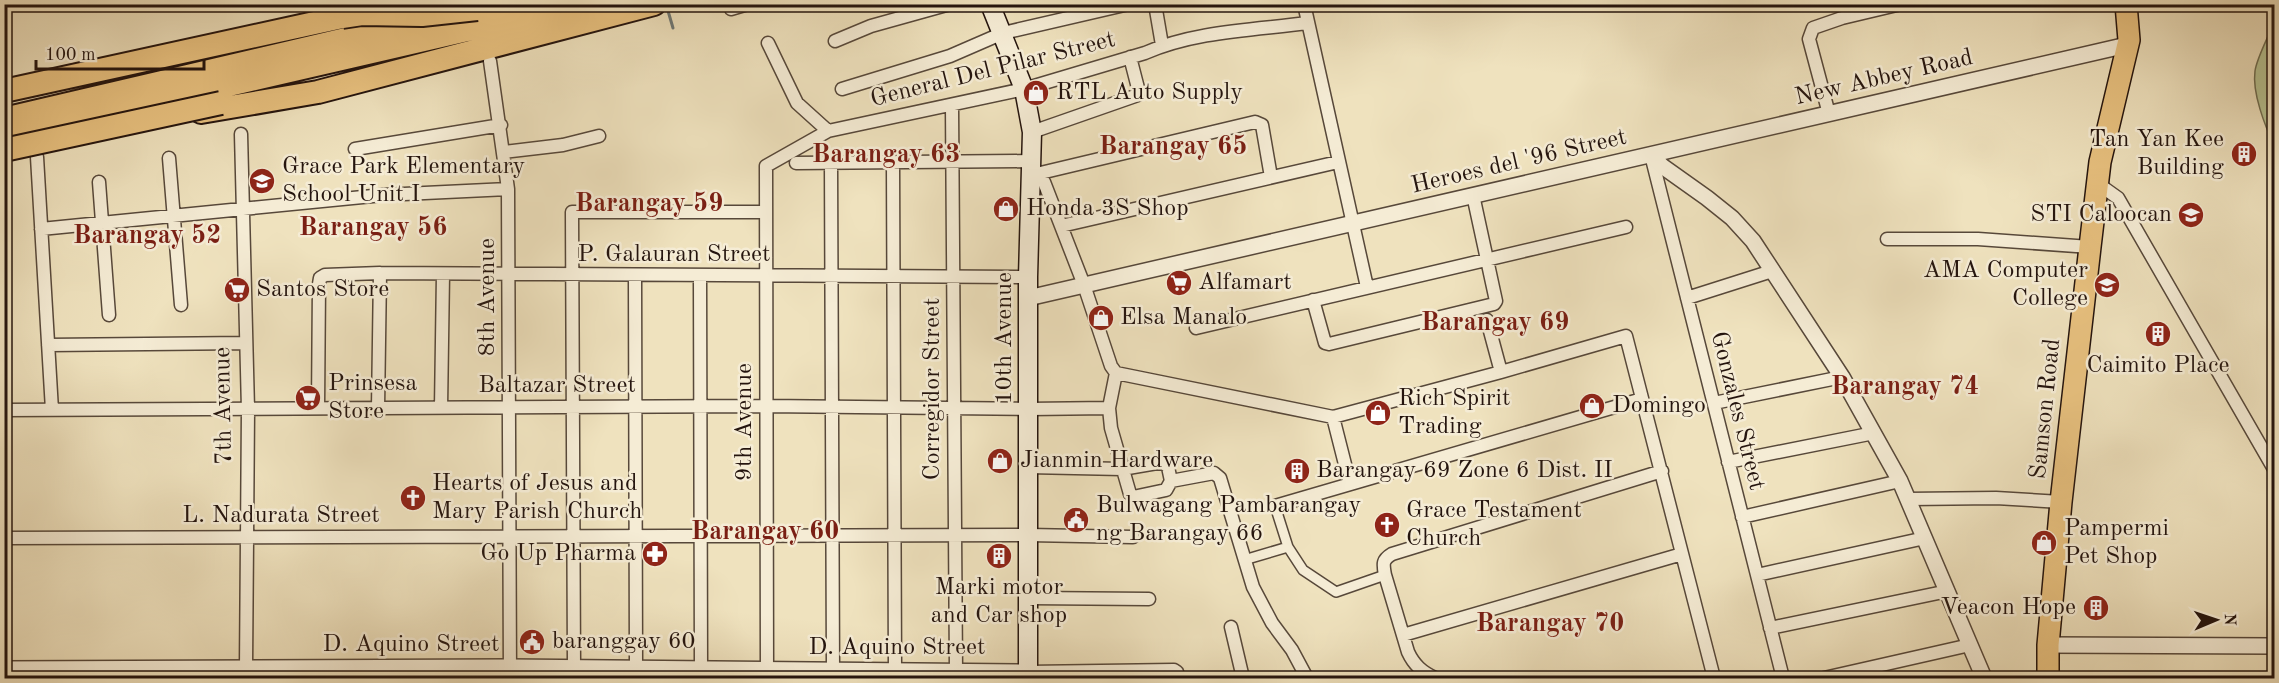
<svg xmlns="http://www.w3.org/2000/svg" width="2279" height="683" font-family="'Old Standard TT',serif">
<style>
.green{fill:#b7c493;stroke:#6e6c50;stroke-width:1.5}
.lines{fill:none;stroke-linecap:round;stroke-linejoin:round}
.stream{stroke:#6e7876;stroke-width:3}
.pedestrian-casing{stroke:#57483a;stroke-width:12}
.minor-casing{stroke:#57483a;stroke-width:15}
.tertiary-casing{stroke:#57483a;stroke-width:18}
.secondary-casing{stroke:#24140e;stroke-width:21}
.trunk-casing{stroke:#24140e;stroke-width:24}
.motorway-casing{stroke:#24140e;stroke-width:26}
.pedestrian{stroke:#f5ecd5;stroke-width:9}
.minor{stroke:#f5ecd5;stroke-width:12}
.tertiary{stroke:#f5ecd5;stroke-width:15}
.secondary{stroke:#f5ecd5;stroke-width:18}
.trunk{stroke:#e8c17f;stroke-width:21}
.motorway{stroke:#e8c17f;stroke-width:22}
.motorway-bridge-casing{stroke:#24140e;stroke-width:26;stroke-linecap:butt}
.motorway-bridge{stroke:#e8c17f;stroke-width:22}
.labels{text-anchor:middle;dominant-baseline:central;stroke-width:5;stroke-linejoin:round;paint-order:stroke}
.street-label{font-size:24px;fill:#24140e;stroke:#f5ecd5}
.poi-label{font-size:24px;fill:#24140e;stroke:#f5ecd5;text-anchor:start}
.neighbourhood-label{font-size:26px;font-weight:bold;fill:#7a1f14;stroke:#f5ecd5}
</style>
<rect width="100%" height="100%" fill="#efe2be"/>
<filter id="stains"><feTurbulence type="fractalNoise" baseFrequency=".00333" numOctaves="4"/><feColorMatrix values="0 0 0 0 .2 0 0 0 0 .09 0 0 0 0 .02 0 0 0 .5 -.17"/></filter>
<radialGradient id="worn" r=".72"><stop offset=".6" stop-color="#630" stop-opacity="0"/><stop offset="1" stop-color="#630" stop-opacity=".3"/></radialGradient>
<path class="green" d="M2274 22V145C2265 126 2252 93 2255 71 2257 57 2269 36 2274 22Z"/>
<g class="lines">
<path class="stream" d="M666 4 673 28"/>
<g class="pedestrian-casing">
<path id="pedestrian" d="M1275 506 1288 547 1303 570 1336 592 1385 575
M1244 560 1288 547"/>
</g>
<g class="minor-casing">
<path id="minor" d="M1155 4 1162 45
M1304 4 1367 287
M731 9 748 4
M835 41 871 26 950 4
M768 43 797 103 828 131
M490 61 508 189 510 678
M842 89 950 56 1003 33 1129 4
M952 106 956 671
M1829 114 1809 39 1813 28 1842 18 1901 4
M1032 132 1138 95 1139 92 1130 57
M241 134 248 409 246 668
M355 149 501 125
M504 152 563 145 599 136
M1651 155 1783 678
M37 157 52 410
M169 158 181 305
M831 162 833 670
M796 163 1031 161
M893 163 895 671
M1037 173 1044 182 1084 285 1111 366 1116 373 1109 408 1111 428 1130 494 1133 497 1166 490 1171 481
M1032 175 1255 122 1262 125 1271 177
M99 182 109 315
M2097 183 2118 198 2274 469
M1061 226 1338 162
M41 229 383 195 508 189
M1887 239H1978L2090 247
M635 275 636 668
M700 276 701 669
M1687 298 1772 271
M1313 300 1325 343 1329 344 1494 304 1496 301 1473 195
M1487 320 1501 372
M1196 328 1626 227
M48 345 246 343
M1116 373 1333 417 1501 372 1626 336 1714 678
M1714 403 1842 377
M318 408 319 284 320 278 325 275 380 273 1028 277
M378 408 380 273
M441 408 443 274
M4 410 766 406 1029 409 1109 408
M1333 417 1350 484
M1728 462 1874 433
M1028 467 1122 469 1163 462 1168 467 1171 481
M1171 481 1214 473 1220 478 1253 587 1272 623 1292 650 1307 678
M1908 499 1996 498 2061 502
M1275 506 1642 399
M1742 517 1900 481
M4 538 1029 535 1133 537
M1757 575 1925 538
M1029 598 1149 599
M1231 627 1243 678
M1770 628 1948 591
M1403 635 1682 554
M574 668 572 212H766
M1028 672 1174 670 1177 672
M767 678 766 166 828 131 1024 89 1145 53C1195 31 1254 30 1308 23
M1435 678C1422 672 1414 665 1408 652L1385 575C1383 564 1382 560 1392 554L1662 471
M1824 678 1970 645"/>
</g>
<g class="tertiary-casing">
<path id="tertiary" d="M1651 155 1662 166 1707 198 1732 218 1753 241 1842 377 1900 481 1984 678
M1028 298 2127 45
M2048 645 2274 646
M4 669 510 667 1028 672"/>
</g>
<g class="secondary-casing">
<path id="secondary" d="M990 4 1024 89 1032 132 1028 277V678"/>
</g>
<g class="trunk-casing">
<path id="trunk" d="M2048 678V645L2061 502 2090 247 2100 162 2129 40 2126 4"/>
</g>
<g class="motorway-casing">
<path id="motorway" d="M466 30 573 4
M4 91 342 17
M201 112 318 92 654 4
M4 119 495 4
M4 137 480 27"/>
</g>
<use href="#pedestrian" class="pedestrian"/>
<use href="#minor" class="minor"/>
<use href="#tertiary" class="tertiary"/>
<use href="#secondary" class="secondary"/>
<use href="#trunk" class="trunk"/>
<use href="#motorway" class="motorway"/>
<g class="motorway-bridge-casing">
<path id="motorway-bridge" d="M342 17 362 14 422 15 477 9
M4 150 221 103"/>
</g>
<use href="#motorway-bridge" class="motorway-bridge"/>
</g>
<defs>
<g id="shop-disc" transform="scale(1.35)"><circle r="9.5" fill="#8f2418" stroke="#f5ecd5"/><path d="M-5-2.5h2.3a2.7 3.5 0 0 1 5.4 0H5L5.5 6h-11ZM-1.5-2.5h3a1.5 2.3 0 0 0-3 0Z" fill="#fff"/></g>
<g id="building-disc" transform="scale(1.35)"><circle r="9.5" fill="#8f2418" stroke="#f5ecd5"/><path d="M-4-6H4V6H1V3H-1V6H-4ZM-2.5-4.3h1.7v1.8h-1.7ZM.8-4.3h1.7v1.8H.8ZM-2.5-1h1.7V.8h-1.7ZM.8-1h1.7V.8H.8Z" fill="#fff"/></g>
<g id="school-disc" transform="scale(1.35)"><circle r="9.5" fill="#8f2418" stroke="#f5ecd5"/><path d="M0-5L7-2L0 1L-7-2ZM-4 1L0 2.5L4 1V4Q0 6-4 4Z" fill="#fff"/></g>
<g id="university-disc" transform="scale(1.35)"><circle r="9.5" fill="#8f2418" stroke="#f5ecd5"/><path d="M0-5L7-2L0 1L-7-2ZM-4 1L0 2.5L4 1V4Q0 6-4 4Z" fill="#fff"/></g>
<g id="supermarket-disc" transform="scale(1.35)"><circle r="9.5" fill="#8f2418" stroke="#f5ecd5"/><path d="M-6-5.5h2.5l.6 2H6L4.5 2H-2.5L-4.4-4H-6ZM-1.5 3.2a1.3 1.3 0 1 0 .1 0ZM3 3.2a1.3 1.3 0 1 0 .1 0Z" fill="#fff"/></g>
<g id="church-disc" transform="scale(1.35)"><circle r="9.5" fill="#8f2418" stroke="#f5ecd5"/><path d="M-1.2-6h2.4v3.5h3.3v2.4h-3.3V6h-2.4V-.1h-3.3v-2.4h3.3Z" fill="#fff"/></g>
<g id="civic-disc" transform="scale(1.35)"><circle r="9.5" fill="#8f2418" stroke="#f5ecd5"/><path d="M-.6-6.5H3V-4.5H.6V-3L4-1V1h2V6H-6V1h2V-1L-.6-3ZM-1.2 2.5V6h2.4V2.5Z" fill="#fff"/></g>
<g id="pharmacy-disc" transform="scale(1.35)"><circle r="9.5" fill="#8f2418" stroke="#f5ecd5"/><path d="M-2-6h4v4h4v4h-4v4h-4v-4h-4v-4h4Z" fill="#fff"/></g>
</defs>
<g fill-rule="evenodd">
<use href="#shop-disc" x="1036" y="93"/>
<use href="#building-disc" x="2244" y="154"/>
<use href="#school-disc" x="262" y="181"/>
<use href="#shop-disc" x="1006" y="209"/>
<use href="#university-disc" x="2191" y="215"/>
<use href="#supermarket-disc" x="1179" y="283"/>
<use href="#university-disc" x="2107" y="285"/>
<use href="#supermarket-disc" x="237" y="290"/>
<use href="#shop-disc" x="1101" y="318"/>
<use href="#building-disc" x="2158" y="334"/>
<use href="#supermarket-disc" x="308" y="398"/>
<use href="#shop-disc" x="1592" y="406"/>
<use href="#shop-disc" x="1378" y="413"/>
<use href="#shop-disc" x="1000" y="461"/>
<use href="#building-disc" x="1297" y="471"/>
<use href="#church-disc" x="413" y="498"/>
<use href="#civic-disc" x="1076" y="520"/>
<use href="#church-disc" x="1387" y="525"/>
<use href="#shop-disc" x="2044" y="543"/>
<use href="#pharmacy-disc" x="655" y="554"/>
<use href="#building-disc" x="999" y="556"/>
<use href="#building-disc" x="2096" y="608"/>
<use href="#civic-disc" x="532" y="642"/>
</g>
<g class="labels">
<g class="street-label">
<text transform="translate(993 70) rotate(-14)">General Del Pilar Street</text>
<text transform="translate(1884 78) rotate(-13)">New Abbey Road</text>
<text transform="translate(1519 162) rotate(-13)">Heroes del '96 Street</text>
<text x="674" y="255">P. Galauran Street</text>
<text transform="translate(488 297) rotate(-90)">8th Avenue</text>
<text transform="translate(1005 338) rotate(-90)">10th Avenue</text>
<text x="557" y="386">Baltazar Street</text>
<text transform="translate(933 389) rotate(-90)">Corregidor Street</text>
<text transform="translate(224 406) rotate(-91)">7th Avenue</text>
<text transform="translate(2046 409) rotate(-84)">Samson Road</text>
<text transform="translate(1737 411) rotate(76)">Gonzales Street</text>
<text transform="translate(745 422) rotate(-90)">9th Avenue</text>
<text x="281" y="516">L. Nadurata Street</text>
<text x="411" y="645">D. Aquino Street</text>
<text x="897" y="648">D. Aquino Street</text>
</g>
<g class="poi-label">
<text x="1056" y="93">RTL Auto Supply</text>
<text x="2224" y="140" text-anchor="end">Tan Yan Kee<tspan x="2224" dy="28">Building</tspan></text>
<text x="282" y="167">Grace Park Elementary<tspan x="282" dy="28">School Unit I</tspan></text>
<text x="1026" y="209">Honda 3S Shop</text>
<text x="2172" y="215" text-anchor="end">STI Caloocan</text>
<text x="2088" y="271" text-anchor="end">AMA Computer<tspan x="2088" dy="28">College</tspan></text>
<text x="1198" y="283">Alfamart</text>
<text x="256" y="290">Santos Store</text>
<text x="1120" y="318">Elsa Manalo</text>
<text x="2158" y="366" text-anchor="middle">Caimito Place</text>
<text x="328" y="384">Prinsesa<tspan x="328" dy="28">Store</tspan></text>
<text x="1398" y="399">Rich Spirit<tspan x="1398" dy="28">Trading</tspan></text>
<text x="1612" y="406">Domingo</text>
<text x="1020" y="461">Jianmin Hardware</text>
<text x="1316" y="471">Barangay 69 Zone 6 Dist. II</text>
<text x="432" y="484">Hearts of Jesus and<tspan x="432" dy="28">Mary Parish Church</tspan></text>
<text x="1096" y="506">Bulwagang Pambarangay<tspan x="1096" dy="28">ng Barangay 66</tspan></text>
<text x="1406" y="511">Grace Testament<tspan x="1406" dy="28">Church</tspan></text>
<text x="2064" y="529">Pampermi<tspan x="2064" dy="28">Pet Shop</tspan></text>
<text x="636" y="554" text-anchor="end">Go Up Pharma</text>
<text x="999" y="588" text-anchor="middle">Marki motor<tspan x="999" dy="28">and Car shop</tspan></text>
<text x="2076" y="608" text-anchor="end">Veacon Hope</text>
<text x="552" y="642">baranggay 60</text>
</g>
<g class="neighbourhood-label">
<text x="1173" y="147">Barangay 65</text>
<text x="886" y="155">Barangay 63</text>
<text x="649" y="204">Barangay 59</text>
<text x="373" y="228">Barangay 56</text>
<text x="147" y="236">Barangay 52</text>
<text x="1495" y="323">Barangay 69</text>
<text x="1905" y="387">Barangay 74</text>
<text x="765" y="532">Barangay 60</text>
<text x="1550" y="624">Barangay 70</text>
</g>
</g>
<rect width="2279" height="683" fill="none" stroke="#efe2be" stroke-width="24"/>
<rect x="6" y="6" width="2267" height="671" fill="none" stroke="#24140e" stroke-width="3"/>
<rect x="12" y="12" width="2255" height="659" fill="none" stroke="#24140e" stroke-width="1.5"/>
<g transform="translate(2216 620) rotate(88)" stroke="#f5ecd5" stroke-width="4.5" paint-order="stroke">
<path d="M0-4.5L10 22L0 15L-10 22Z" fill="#24140e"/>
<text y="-9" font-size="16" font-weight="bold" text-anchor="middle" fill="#24140e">N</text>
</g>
<path d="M36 60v9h168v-9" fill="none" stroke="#24140e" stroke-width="3"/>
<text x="45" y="60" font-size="18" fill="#24140e" stroke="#f5ecd5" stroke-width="4.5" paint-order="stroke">100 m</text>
<rect width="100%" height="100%" filter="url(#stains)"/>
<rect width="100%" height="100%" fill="url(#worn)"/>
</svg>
